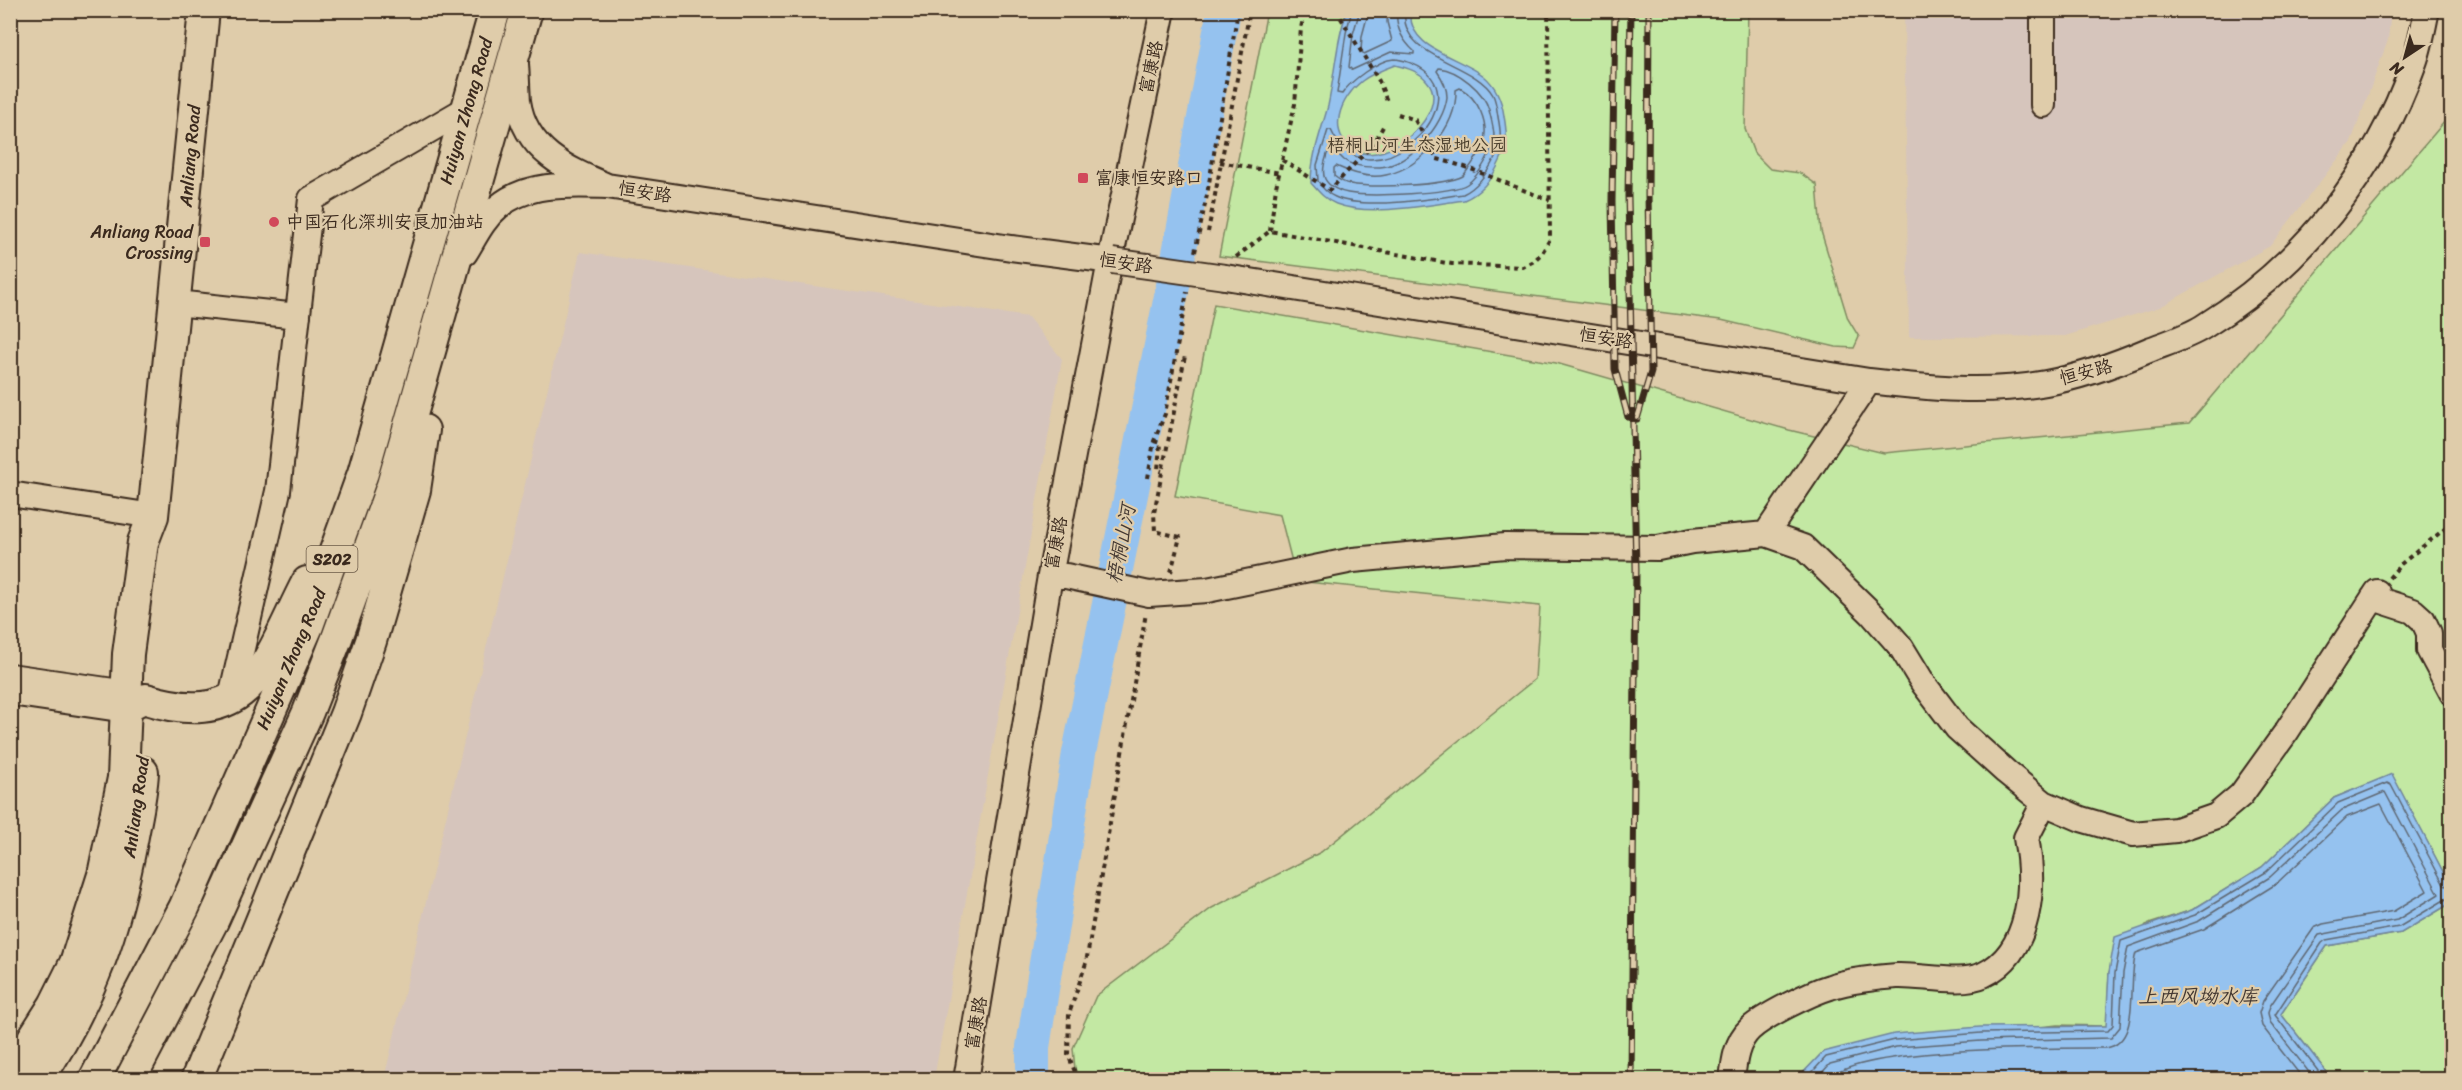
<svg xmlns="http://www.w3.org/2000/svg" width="2462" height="1090" font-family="Sriracha,'LXGW WenKai TC',sans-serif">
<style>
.built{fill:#d6c5bc}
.green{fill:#c3e8a3;stroke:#7f8960;stroke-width:1.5}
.water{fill:#95c2ef;stroke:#71859b;stroke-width:1.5;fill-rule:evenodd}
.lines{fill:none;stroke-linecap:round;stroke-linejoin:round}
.shore{stroke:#5f6772;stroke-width:1.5}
.river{stroke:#95c2ef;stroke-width:34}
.minor-casing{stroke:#3b2a1e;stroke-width:28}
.major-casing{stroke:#3b2a1e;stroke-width:34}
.path{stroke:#3b2a1e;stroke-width:4;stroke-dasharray:4.5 4.5;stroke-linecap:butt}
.minor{stroke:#dfccaa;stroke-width:24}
.major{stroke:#dfccaa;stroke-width:30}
.rail-casing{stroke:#3b2a1e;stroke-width:7}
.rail{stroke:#dfccaa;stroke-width:4.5;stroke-dasharray:14;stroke-linecap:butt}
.minor-bridge-casing{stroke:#3b2a1e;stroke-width:28;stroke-linecap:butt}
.minor-bridge{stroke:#dfccaa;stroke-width:24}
.poi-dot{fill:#d1495b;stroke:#dfccaa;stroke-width:2}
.labels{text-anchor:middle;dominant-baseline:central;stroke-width:4.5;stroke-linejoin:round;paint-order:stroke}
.shield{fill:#dfccaa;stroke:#6c5b48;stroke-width:1.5}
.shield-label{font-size:16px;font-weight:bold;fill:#3b2a1e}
.street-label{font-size:18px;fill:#3b2a1e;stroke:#dfccaa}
.park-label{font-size:18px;fill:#493d2b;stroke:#dfccaa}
.poi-label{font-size:18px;fill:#3b2a1e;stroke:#dfccaa;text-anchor:start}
.water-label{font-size:20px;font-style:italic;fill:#443933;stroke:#dfccaa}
</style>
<rect width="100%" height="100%" fill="#dfccaa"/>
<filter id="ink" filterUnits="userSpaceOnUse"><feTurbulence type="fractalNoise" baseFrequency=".0167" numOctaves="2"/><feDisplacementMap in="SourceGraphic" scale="12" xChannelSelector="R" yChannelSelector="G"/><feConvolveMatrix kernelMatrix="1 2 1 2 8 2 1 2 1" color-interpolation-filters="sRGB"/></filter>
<g filter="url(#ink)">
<path class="built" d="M1904 11H2391L2388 40 2351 142 2270 246 2160 307 2065 336 1909 337Z
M580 252 1028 317 1062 359 934 1079H384Z"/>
<path class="green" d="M1267 11H1748L1745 129 1754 153 1770 169 1800 173 1817 185 1821 231 1848 319 1859 337 1854 348 1836 347 1721 320 1219 256Z
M2451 109V887L2392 775 2334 798 2262 867 2192 910 2146 925 2109 972 2107 1026 2057 1025 1823 1052 1797 1080H1076L1073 1048 1096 996 1212 908 1321 852 1535 679 1540 606 1297 581 1280 515 1175 496 1214 304 1556 363 1789 430 1884 453 2189 423 2451 114Z
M2451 903V1079H2332L2281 1014 2327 946 2401 933Z"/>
<path class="water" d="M1347 11H1411C1406 49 1461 57 1484 76 1497 87 1502 101 1504 116 1507 133 1508 145 1500 161 1493 177 1481 193 1464 200 1428 205 1370 217 1336 204 1325 200 1318 191 1311 183 1311 156 1321 132 1328 106 1335 74 1336 41 1347 11ZM1395 65C1407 68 1419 71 1427 81 1453 110 1387 169 1355 150 1326 133 1340 98 1362 81 1371 74 1384 69 1395 65Z
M2392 774 2451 887V903L2401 933 2327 946 2281 1014 2332 1079H1797L1823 1052 1894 1034 1980 1027 2106 1026 2109 972 2115 937 2192 910 2262 867 2334 798Z"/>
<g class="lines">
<path class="shore" d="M1352 10 1346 33 1337 93 1342 94C1350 81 1378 60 1394 59 1403 59 1417 65 1424 70 1476 111 1365 207 1331 130H1328L1317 165 1318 181C1322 188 1328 194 1335 197 1363 210 1432 199 1463 194 1478 187 1488 172 1495 157 1502 143 1501 132 1498 117 1497 110 1496 101 1493 95 1474 61 1398 59 1405 10
M1360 10 1353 34 1349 67 1352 70 1391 52 1414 54V51C1402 40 1395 27 1397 10
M1369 10 1362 36 1361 51 1364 54 1392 41 1387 22 1388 10
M1439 68C1458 70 1484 91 1489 110 1491 118 1494 128 1494 137 1493 151 1479 176 1467 184 1452 194 1368 197 1348 193 1341 192 1329 187 1325 179 1321 171 1326 155 1330 148 1336 150 1339 156 1344 160 1354 167 1368 167 1380 167 1410 165 1444 125 1447 97 1447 88 1442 78 1437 71Z
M1460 88C1478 98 1490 123 1483 145 1479 156 1470 167 1463 176 1443 186 1373 188 1350 184 1344 183 1339 180 1334 176V168L1336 166C1351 173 1369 179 1386 175 1422 167 1457 127 1456 90Z
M1805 1080 1826 1057 1895 1040 1981 1033 2108 1031 2113 1025 2115 973 2121 941 2195 915 2266 872 2338 803 2387 783 2391 785 2444 885 2452 888
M1815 1080 1830 1064 1896 1047 1981 1041 2111 1038 2120 1027 2123 973 2128 947 2199 921 2270 877 2342 810 2385 792 2439 894 2397 920 2319 935 2270 1006 2268 1013 2270 1022 2315 1080
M1827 1080C1859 1046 2055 1048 2106 1048 2142 1043 2127 981 2136 953L2204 929 2276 884 2347 817 2381 804 2427 891 2394 911 2323 924 2314 928 2263 1001 2259 1013 2262 1026 2304 1080
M2325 1080 2275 1015 2322 943 2326 940 2399 927 2446 899H2452"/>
<path class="river" d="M1033 1080V1047L1079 753 1172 291 1224 10"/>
<g class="minor-casing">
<path id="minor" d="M2043 10V105
M607 186 1011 248 1112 261
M465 253C475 237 483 219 498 207 527 182 571 185 607 186 567 169 525 151 518 101 517 89 517 76 516 64
M1225 277 1869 381C1928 388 1987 394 2046 383 2081 377 2116 364 2149 350 2167 343 2187 337 2203 327 2303 265 2375 173 2414 63 2420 47 2423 28 2427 10
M176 303 298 316
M10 494 153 516
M1766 534 1869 381
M1050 576H1066L1149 594 1207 590 1353 560 1505 546 1658 548 1692 541 1766 534 1803 547 1872 614 1901 647 1923 683 1957 728 2006 772 2044 803 2081 819 2133 834 2176 830 2216 816 2241 795 2287 731 2377 592
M2373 598 2413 611 2423 620 2429 633V650L2452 693
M10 676 127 693 143 698
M10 693 126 710 140 703
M230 701 278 491 311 199 466 109
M966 1080 1050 576 1110 261 1163 10
M1732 1080C1734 1062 1736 1042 1750 1029 1764 1016 1810 993 1830 987 1846 981 1880 977 1897 976 1922 975 1961 985 1983 975 2032 952 2035 884 2026 838L2044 803"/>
</g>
<g class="major-casing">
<path id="major" d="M146 699C253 732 266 661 307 582
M10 1074 54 1005 75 963 103 875 123 778 128 654 143 542 153 516 204 10
M38 1080C91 1001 116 929 133 836 137 815 142 793 143 772
M94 1080 184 908 308 626 363 473 495 10
M130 1080 213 921 308 712 337 638 392 485 527 10
M196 1080 346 713 371 641 415 490 424 430"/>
</g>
<path class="path" d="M1336 10 1379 81 1388 104
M1398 114 1415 120 1437 159C1476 168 1512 187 1550 200
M1282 160 1330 190 1374 143 1385 123
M1220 162 1280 173
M1270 231 1276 187 1295 104 1301 28 1305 10
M1208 232 1250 10
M1195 252 1207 195 1238 10
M1236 257 1270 231 1452 264 1523 267 1534 261 1542 253 1550 239 1548 10
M1154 441 1160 443 1158 470 1162 471
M1148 478 1154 441 1165 414 1187 292
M1171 572 1180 537 1155 531 1154 513 1185 356
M2389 578 2401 564 2452 523
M1078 1080 1068 1054 1069 1014 1086 963 1146 613"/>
<use href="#minor" class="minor"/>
<use href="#major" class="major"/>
<g class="rail-casing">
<path id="rail" d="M1615 10 1612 201 1615 369 1628 417
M1637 419 1651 372 1648 195 1649 10
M1631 1080 1636 569 1628 196 1631 10"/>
</g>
<use href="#rail" class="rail"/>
<g class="minor-bridge-casing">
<path id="minor-bridge" d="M1112 261 1225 277"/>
</g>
<use href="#minor-bridge" class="minor-bridge"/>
</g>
</g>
<g class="poi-dot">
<rect x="1077" y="172" width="12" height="12" rx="3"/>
<circle cx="274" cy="222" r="6"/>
<rect x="199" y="236" width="12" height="12" rx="3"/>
</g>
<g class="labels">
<rect class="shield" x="306.5" y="546" width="51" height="26" rx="4.5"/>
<g class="shield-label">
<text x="332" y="559">S202</text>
</g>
<g class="street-label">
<text transform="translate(1151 67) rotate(-78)">富康路</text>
<text transform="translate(466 111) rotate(-74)">Huiyan Zhong Road</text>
<text transform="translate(190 156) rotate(-85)">Anliang Road</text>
<text transform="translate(645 192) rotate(9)">恒安路</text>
<text transform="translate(1126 263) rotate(8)">恒安路</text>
<text transform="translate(1606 338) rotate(9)">恒安路</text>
<text transform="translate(2086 372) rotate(-15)">恒安路</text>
<text transform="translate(1056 543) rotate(-79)">富康路</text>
<text transform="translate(291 659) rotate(-67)">Huiyan Zhong Road</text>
<text transform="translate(136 807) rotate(-82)">Anliang Road</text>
<text transform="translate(976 1023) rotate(-80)">富康路</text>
</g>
<g class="park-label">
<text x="1417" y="145">梧桐山河生态湿地公园</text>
</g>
<g class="poi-label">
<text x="1095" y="178">富康恒安路口</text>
<text x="286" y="222">中国石化深圳安良加油站</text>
<text x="193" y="232" text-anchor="end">Anliang Road<tspan x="193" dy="21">Crossing</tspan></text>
</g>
<g class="water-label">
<text transform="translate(1121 544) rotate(-79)">梧桐山河</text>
<text x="2198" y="996">上西风坳水库</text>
</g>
</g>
<rect width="2462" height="1090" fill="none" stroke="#dfccaa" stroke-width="36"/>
<rect x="18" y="18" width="2426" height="1054" fill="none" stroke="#3b2a1e" stroke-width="2" filter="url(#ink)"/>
<g transform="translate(2405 57) rotate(216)" stroke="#dfccaa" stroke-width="4.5" paint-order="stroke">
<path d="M0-4.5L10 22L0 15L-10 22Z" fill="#3b2a1e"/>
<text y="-9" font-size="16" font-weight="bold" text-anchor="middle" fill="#3b2a1e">N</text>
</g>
</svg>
